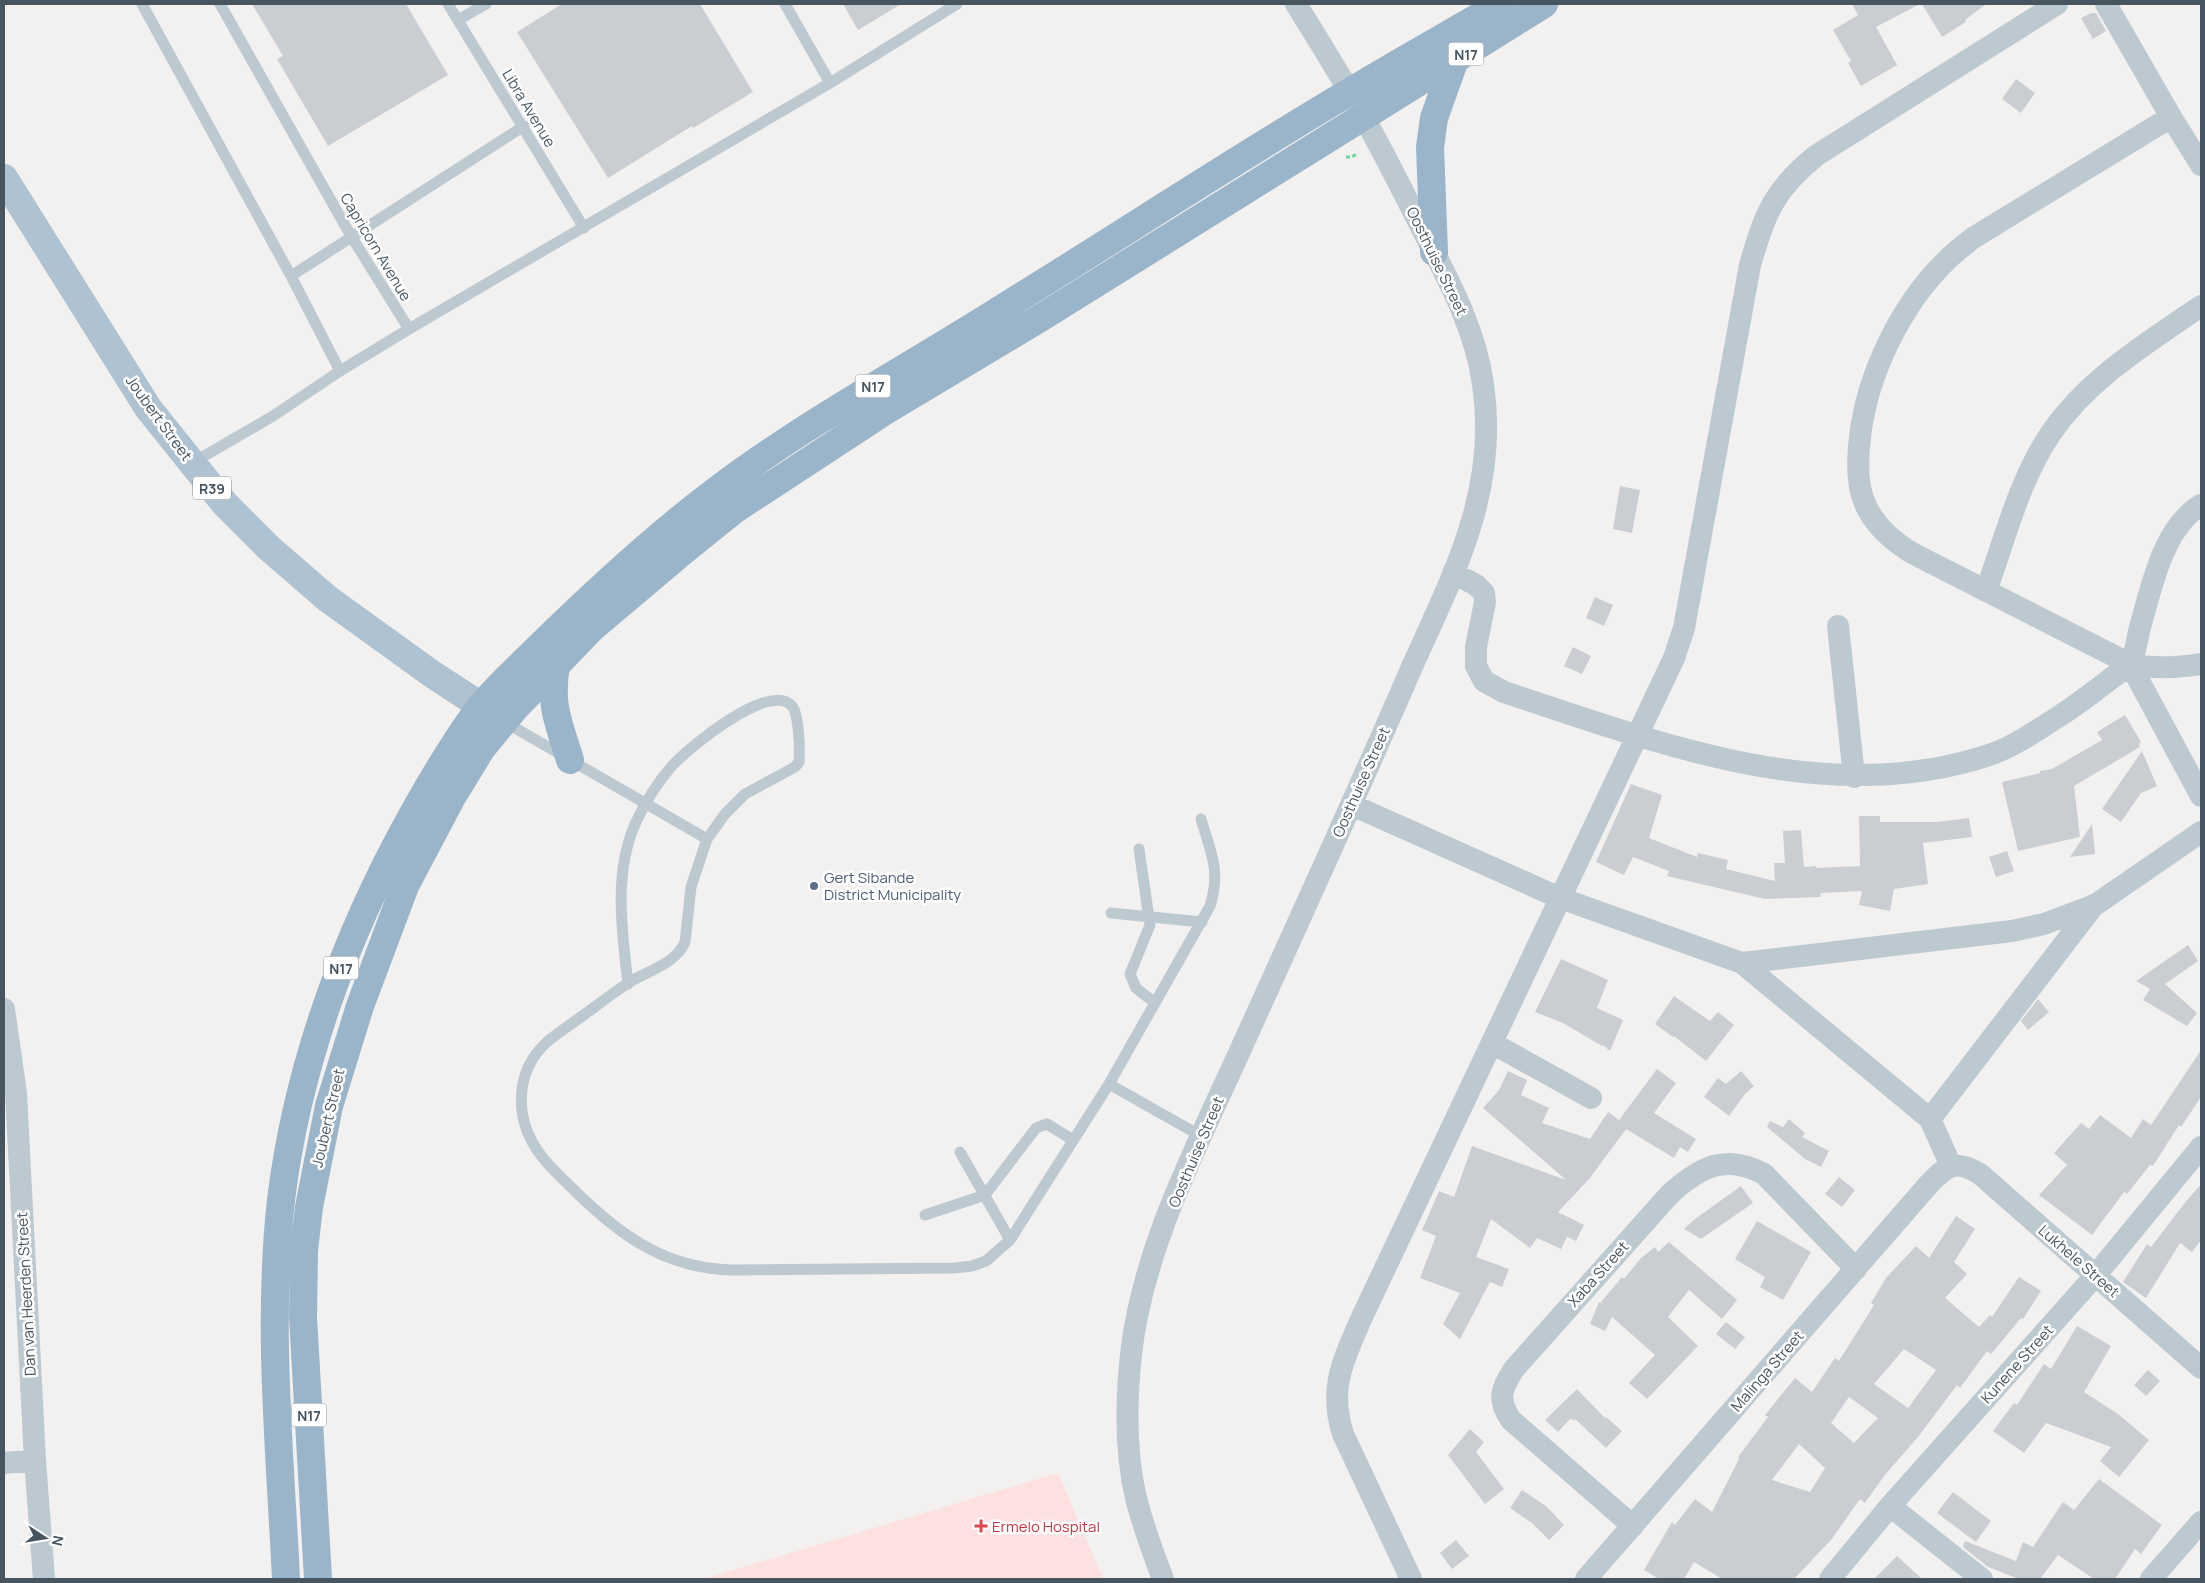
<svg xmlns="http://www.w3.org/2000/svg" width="2205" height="1583" font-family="Manrope,sans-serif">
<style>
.medical{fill:#fde1e0}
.building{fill:#caced3;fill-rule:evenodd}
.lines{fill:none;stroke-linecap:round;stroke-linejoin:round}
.path{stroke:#71d49e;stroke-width:3;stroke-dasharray:4 2.5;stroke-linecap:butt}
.service{stroke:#bdc9d1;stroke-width:11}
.minor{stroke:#bdc9d1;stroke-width:22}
.primary{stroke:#aec2d1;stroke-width:28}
.trunk{stroke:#9ab4ca;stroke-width:28}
.service-dot{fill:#5c6f8a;stroke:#fff;stroke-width:2}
.health-dot{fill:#e0444e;stroke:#fff;stroke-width:2}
.labels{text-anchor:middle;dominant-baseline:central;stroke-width:5;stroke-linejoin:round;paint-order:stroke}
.shield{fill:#fff;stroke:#7e8890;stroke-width:1}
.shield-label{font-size:14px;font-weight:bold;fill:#475560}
.street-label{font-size:15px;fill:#475560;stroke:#fff}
.service-label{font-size:15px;fill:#4e5e75;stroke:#fff;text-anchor:start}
.health-label{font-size:15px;fill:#be3a42;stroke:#fff;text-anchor:start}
</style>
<rect width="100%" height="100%" fill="#f3f0f0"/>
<path class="medical" d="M1058 1473 1103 1579H703Z"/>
<path class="building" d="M252 4H406L448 75 328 146 277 59 283 56Z
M562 4H700L753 92 693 128 692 126 608 178 517 32Z
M843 4H901L858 30Z
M1852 4H1920L1876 27 1897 65 1861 86 1848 63 1851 61 1833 30 1858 15Z
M1922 4H1986L1965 20 1966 22 1942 37Z
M2091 13H2096L2106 31 2093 39 2081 18Z
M2016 79 2035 93 2021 113 2002 99Z
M1620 486 1640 490 1632 533 1613 529Z
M1595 597 1613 605 1604 626 1586 618Z
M1573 647 1591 656 1582 674 1564 666Z
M2125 715 2141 742 2139 744 2140 747 2074 786 2080 837 2018 851 2002 782 2040 773V771L2052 769 2102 740 2097 732Z
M2142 751 2157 786 2141 793 2121 822 2102 809Z
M1631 784 1662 795 1649 838 1697 857 1698 853 1728 860 1726 869 1775 881 1774 863H1785L1783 831 1801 830 1804 867 1816 866V868L1860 866 1859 816H1880V822H1937L1969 818 1972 837 1923 843 1928 884 1894 889 1890 911 1859 905 1862 891 1821 893 1820 897 1765 899 1667 876 1669 871 1633 857 1624 875 1596 862Z
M2092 824 2095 854 2070 857Z
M2007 851 2014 871 1996 877 1989 857Z
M2188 945 2198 961 2165 984 2197 1013 2187 1026 2143 1000 2150 989 2136 981Z
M1561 959 1608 980 1597 1008 1623 1020 1610 1051 1603 1045 1602 1046 1563 1023 1535 1012Z
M1674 996 1710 1021 1718 1012 1734 1025 1706 1061 1674 1036 1673 1037 1655 1024Z
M2038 999 2049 1012 2028 1030 2021 1021Z
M2201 1050V1097L2181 1127 2179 1125 2153 1166 2150 1165 2127 1194 2124 1192 2092 1235 2039 1195 2067 1165 2054 1153 2081 1123 2089 1129 2100 1115 2131 1138 2143 1119 2151 1125Z
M1657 1069 1676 1083 1654 1113 1696 1139 1688 1152 1680 1147 1674 1158 1626 1129 1590 1178 1558 1212 1584 1225 1576 1241 1567 1237 1561 1249 1537 1238 1530 1248 1491 1219 1476 1257 1509 1269 1502 1287 1490 1282 1460 1339 1443 1324 1460 1293 1420 1278 1436 1236 1422 1230 1439 1191 1454 1197 1472 1146 1566 1180 1483 1108 1499 1090 1508 1071 1527 1080 1521 1095 1549 1108 1542 1123 1590 1139 1608 1112 1619 1120Z
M1741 1071 1754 1086 1745 1094 1729 1116 1704 1097 1718 1078 1726 1084Z
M1789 1119 1805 1133 1802 1137 1829 1151 1821 1167 1805 1159 1767 1127 1770 1121 1783 1127Z
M1839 1177 1855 1190 1842 1207 1825 1194Z
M2201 1184V1240L2192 1252 2180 1243 2146 1298 2123 1282 2147 1244 2151 1247 2183 1205Z
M1741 1186 1753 1203 1701 1239 1684 1229 1695 1219Z
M1956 1216 1975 1229 1954 1262 1967 1274 1945 1298 1979 1327 1990 1315 1992 1317 2019 1277 2041 1291 2023 1319 2021 1318 1991 1354 1987 1351 1960 1388 1957 1385 1918 1437 1884 1476 1865 1503 1860 1499 1831 1540 1794 1579H1722L1694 1562 1684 1579H1659L1644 1570 1672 1522 1675 1525 1695 1499 1712 1512 1739 1459 1738 1457 1768 1417 1765 1415 1795 1378 1812 1392 1835 1358 1839 1361 1874 1305 1871 1303 1886 1278 1916 1246 1929 1258ZM1904 1349 1936 1370 1908 1408 1874 1384ZM1849 1397 1878 1418 1854 1443 1831 1423ZM1799 1444 1825 1468 1810 1492 1772 1480Z
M1757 1221 1811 1252 1783 1300 1760 1287 1765 1277 1735 1259Z
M1669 1242 1737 1300 1722 1319 1689 1290 1668 1317 1698 1346 1647 1399 1629 1383 1655 1355 1612 1317 1605 1331 1590 1324 1599 1302 1604 1304 1601 1302 1622 1277 1624 1279 1641 1258 1655 1247 1658 1252Z
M1726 1322 1745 1337 1735 1349 1716 1334Z
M2077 1326 2111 1346 2084 1392 2118 1414 2149 1440 2119 1477 2100 1461 2111 1447 2046 1423 2024 1453 1993 1431 2014 1403 2017 1405 2044 1364 2051 1369Z
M2148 1370 2160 1381 2146 1396 2134 1385Z
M1577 1389 1605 1418 1606 1417 1622 1431 1606 1448 1575 1419 1574 1421 1571 1418 1558 1432 1545 1420Z
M1470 1429 1484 1442 1476 1452 1504 1489 1485 1504 1448 1455Z
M2099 1479 2162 1525 2141 1554 2135 1549 2115 1579H2094L2058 1555 2040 1579H2019L1988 1567 1963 1547 1965 1541 2016 1561 2023 1542 2033 1547 2063 1502 2074 1510Z
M1522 1490 1546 1506 1564 1525 1549 1540 1532 1523 1510 1508Z
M1953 1492 1991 1521 1976 1542 1937 1513Z
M1456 1540 1469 1556 1452 1569 1440 1553Z
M1897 1556 1922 1579H1874Z"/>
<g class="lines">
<path class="path" d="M1346 157H1352L1358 153"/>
<path class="service" d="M142 4 291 276 524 126
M220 4 351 236 409 329 830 83 957 4
M448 4 584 228
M785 4 830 83
M458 20 486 4
M291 276 340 371
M192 463 273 416 340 371 409 329
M503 721 707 839
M1139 849 1150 925 1130 974 1136 988 1155 1003
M1111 913 1202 922
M628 984C622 931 613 872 636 822 645 803 657 783 671 767 687 749 770 680 792 706 799 714 800 751 799 762L795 767 745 794 725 814 707 839 691 887 685 942C676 964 647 971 628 983 613 993 599 1004 585 1014 573 1023 560 1031 548 1041 514 1071 514 1119 540 1154 550 1168 564 1180 576 1192 622 1237 666 1268 731 1270L954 1268 972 1266 986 1261 1010 1240 1109 1084 1210 906C1221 871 1211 853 1201 819
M1109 1084 1201 1136
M960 1152 1010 1240
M925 1215 985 1195 1036 1128 1047 1124 1073 1140"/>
<path class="minor" d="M2106 4 2171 117 2201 165
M2171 117 1973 238C1964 245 1955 252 1947 260 1901 304 1867 375 1860 437 1857 460 1856 487 1867 508 1877 528 1894 542 1912 553L2130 664C2154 669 2176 668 2201 664
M1453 573 1476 585 1484 593 1485 602 1476 647V666L1484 681 1504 692C1659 743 1829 810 1992 754 2015 746 2037 730 2058 717 2077 705 2095 691 2113 677 2118 673 2127 669 2130 664 2135 655 2137 641 2139 631 2151 590 2162 528 2201 505
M1986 591C2005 539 2019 480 2051 433 2089 378 2147 343 2201 306
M1838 626 1854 777
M2130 664 2201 796
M1352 805 1560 898 1742 963 1930 1119 1951 1166
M1742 963 2012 931 2044 924 2095 905 2201 832
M4 1009 16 1093 35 1460 44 1579
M1492 1043 1591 1098
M1930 1119 2094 905
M4 1463 35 1460
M1890 1506 1982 1579
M1633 1526 1511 1420C1497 1399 1501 1389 1514 1369L1670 1194C1700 1167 1725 1153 1764 1174L1856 1269
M1163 1579C1153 1553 1143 1526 1136 1498 1125 1452 1126 1401 1131 1354 1143 1246 1200 1140 1244 1042 1300 918 1357 794 1411 669 1453 575 1499 491 1483 384 1475 325 1444 272 1417 219 1395 176 1374 133 1349 91 1332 62 1314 33 1296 4
M1411 1579 1343 1434C1328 1387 1344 1359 1362 1317L1674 658 1684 628 1750 265C1765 213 1774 189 1817 155L2057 4
M1586 1579 1929 1184C1947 1165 1956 1159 1980 1174L2201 1368
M1830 1579 1890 1506 2095 1276 2201 1147
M2151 1579 2201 1522"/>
<path class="primary" d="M4 178 148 408 225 504 269 548 328 599 432 674 501 719"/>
<path class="trunk" d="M1434 252 1430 147 1434 118 1454 62
M556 666C549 704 559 724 570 760
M286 1579C280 1453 267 1325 281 1200 297 1068 345 937 409 821 430 783 452 745 478 710 495 688 518 668 538 648 595 592 653 538 717 490 807 422 906 369 1001 309 1118 237 1233 161 1351 91 1401 61 1451 33 1501 4
M318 1579 303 1317 304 1250 309 1207 329 1106 360 1006 405 886 452 797 482 748 515 708 592 628 682 552 734 510 885 411 1042 317 1544 4"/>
</g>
<circle class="service-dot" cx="814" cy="886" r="5"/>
<path class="health-dot" d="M978.5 1518.5h5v5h5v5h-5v5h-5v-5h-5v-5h5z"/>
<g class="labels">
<g class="shield">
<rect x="1448.5" y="42.5" width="35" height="23" rx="4"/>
<rect x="855.5" y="374.5" width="35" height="23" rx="4"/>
<rect x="193" y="476.5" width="38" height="23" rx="4"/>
<rect x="323.5" y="956.5" width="35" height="23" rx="4"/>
<rect x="291.5" y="1403.5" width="35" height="23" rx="4"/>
</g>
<g class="shield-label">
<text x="1466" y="54">N17</text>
<text x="873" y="386">N17</text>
<text x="212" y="488">R39</text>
<text x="341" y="968">N17</text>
<text x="309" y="1415">N17</text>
</g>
<g class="street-label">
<text transform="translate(529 108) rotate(59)">Libra Avenue</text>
<text transform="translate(376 247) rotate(59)">Capricorn Avenue</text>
<text transform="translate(1437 261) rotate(64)">Oosthuise Street</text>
<text transform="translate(159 418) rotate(54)">Joubert Street</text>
<text transform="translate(1361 782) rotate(-66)">Oosthuise Street</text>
<text transform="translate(328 1118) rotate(-77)">Joubert Street</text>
<text transform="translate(1196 1152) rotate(-67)">Oosthuise Street</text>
<text transform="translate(2079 1261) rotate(41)">Lukhele Street</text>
<text transform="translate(1598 1274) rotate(-48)">Xaba Street</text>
<text transform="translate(26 1294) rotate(-93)">Dan van Heerden Street</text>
<text transform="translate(2017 1364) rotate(-48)">Kunene Street</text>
<text transform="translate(1767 1371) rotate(-49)">Malinga Street</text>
</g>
<g class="service-label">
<text x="824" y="877">Gert Sibande<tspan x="824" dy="17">District Municipality</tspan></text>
</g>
<g class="health-label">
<text x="992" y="1526">Ermelo Hospital</text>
</g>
</g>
<rect width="2205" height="1583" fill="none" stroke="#475560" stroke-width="10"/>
<g transform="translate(45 1538) rotate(102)" stroke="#ffffff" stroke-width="4" paint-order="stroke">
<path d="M0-4L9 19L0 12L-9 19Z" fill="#475560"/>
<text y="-8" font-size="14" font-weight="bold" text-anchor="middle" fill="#475560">N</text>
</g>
</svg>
